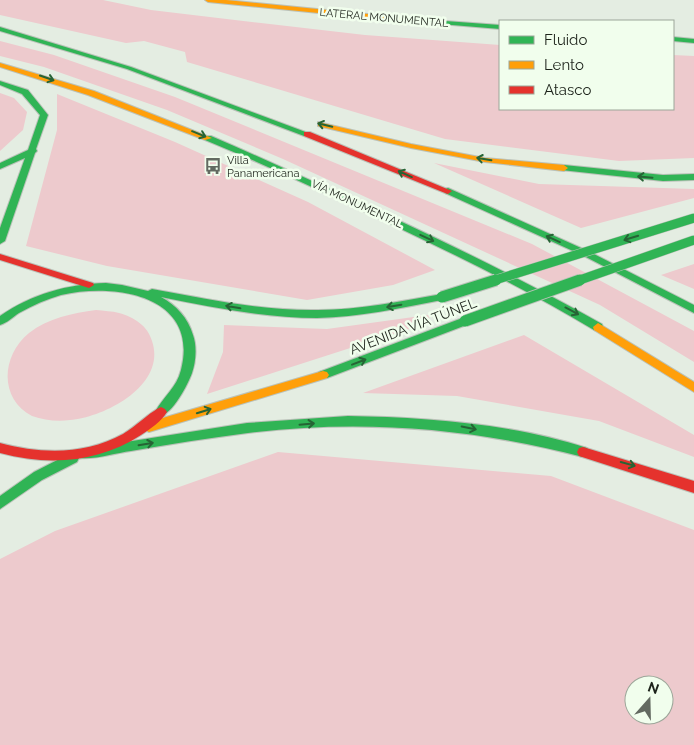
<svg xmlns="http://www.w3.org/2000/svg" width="694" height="745" font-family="Raleway,sans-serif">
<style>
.green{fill:#edcacd;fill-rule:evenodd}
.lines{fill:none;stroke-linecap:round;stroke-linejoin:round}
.fast-casing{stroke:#bbc2b9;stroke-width:2}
.slow-casing{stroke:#bbc2b9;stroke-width:2}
.jam-casing{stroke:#bbc2b9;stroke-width:2}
.fast{fill:#30b455;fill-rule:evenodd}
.slow{fill:#ff9f0a;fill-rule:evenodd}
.jam{fill:#e5322d;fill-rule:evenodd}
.fast-bridge-far1-casing{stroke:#bbc2b9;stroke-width:10;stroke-linecap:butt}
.fast-bridge-casing{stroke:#bbc2b9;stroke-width:13;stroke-linecap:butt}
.fast-bridge-far1{stroke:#30b455;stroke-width:9}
.fast-bridge{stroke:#30b455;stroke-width:11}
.oneway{stroke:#266435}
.labels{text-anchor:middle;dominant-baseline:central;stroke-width:5;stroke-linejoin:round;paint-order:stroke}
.far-street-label{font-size:11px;fill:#1d231b;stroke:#f1feed}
.far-poi-label{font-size:11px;fill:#1d231b;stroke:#f1feed;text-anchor:start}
.street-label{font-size:14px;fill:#1d231b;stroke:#f1feed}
</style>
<rect width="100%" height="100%" fill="#e4ede2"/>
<path class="green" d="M0 0H103L151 10 261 23 365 35 500 45V109H673V55L694 56V158L619 161 445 139 187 62 185 52 144 41 126 43 0 15Z
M0 41 54 55 175 97 532 244 694 331V362L600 305 283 159 167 110 44 67 0 56Z
M0 93 14 98 27 112 23 130 0 151Z
M57 94 175 142 308 202 435 270 393 285 307 300 107 266 26 246 57 130Z
M434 163 539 184 694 189V198L581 228Z
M694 264V289L661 275Z
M96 310C104 311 112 311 119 313 134 317 148 326 152 341 167 385 105 417 70 420 57 422 44 420 32 416 0 400 0 357 29 333 48 318 73 313 96 310Z
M428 315 431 322 207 394 223 352 224 325 327 329Z
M524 335 694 435V457L599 421 457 396 363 393Z
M278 452 551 476 694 530V745H0V559L55 531ZM634 685H664V715H634Z"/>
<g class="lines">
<g class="fast-casing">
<path id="fast" d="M418 19 500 25V29L416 22 415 21Z
M0 27 131 67 311 134 304 136 127 69 0 31Z
M673 37 694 39V43L673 41Z
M0 81 28 90 48 115 36 149 37 151 35 153 5 241 0 244V228L25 158 0 169V163L28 150 40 115 22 94 0 85Z
M205 136H211C269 161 327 188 385 214 458 248 531 284 602 324L603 327 598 331 594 330C524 288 452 253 378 218 321 191 264 164 205 140Z
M564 165 663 175 694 174V180L663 181 561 170 560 168Z
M448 188 590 252 694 305V313L584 256 445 193V189Z
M106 283 122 285 148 291 152 289C207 299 262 311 318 310 359 310 401 301 442 294L447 297 442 300C401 308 359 317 317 318 264 318 212 307 161 297 176 305 188 318 193 335 197 346 196 362 192 373 188 384 170 420 157 415L155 412C163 397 177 387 181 370 200 296 116 282 61 295 47 299 33 305 19 313 13 317 7 323 0 325V316C32 294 67 284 106 283Z
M465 317 470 321 469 324 327 378H319L317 375 319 372Z
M348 416C424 417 515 424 587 448L589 452 587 456 583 457C472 428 362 419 248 433 209 438 170 444 131 451 115 453 95 460 79 458L77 462 42 480 0 509V496L34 472 69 454H75L77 450 81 449 247 423Z"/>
</g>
<g class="slow-casing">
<path id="slow" d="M205 0H226L418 19 421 21 418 23 208 2Z
M0 63 94 91 212 138 205 140 88 95 0 67Z
M318 122 411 144 485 158 564 165 568 168 564 171 485 162 411 148 318 126Z
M598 323 694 382V392L594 330 593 327Z
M323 371 327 372 329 375 327 378 149 432 145 430 143 427 145 424 149 422Z"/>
</g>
<g class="jam-casing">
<path id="jam" d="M304 132H310L452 191 448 194 445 193 304 136Z
M0 254 93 283 94 285 89 288 0 260Z
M161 407 165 409 167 412C162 421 150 429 141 435 98 463 49 466 0 453V443C41 454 85 455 123 434 135 427 151 411 161 407Z
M583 447 694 481V493L579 456 577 452 579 448Z"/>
</g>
<use href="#fast" class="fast"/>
<use href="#slow" class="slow"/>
<use href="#jam" class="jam"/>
<g class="fast-bridge-far1-casing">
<path id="fast-bridge-far1" d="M492 281 694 218
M577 281 694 240"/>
</g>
<g class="fast-bridge-casing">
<path id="fast-bridge" d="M442 297 496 280
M465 321 580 280"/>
</g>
<use href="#fast-bridge-far1" class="fast-bridge-far1"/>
<use href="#fast-bridge" class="fast-bridge"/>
</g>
<defs><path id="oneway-shaft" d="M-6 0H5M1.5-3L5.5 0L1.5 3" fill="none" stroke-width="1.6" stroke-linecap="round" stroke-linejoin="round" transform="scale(1.25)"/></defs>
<g class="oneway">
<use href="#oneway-shaft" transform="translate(47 78) rotate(19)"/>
<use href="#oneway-shaft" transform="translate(325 125) rotate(-167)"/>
<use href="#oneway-shaft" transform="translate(199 134) rotate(22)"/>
<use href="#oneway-shaft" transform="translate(484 159) rotate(-171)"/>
<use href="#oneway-shaft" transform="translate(405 174) rotate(-156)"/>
<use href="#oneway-shaft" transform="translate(645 177) rotate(-175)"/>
<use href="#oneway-shaft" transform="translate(427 238) rotate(25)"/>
<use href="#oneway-shaft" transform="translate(631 238) rotate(163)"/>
<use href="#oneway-shaft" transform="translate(553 239) rotate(-156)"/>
<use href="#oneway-shaft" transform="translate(394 306) rotate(170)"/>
<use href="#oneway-shaft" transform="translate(233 307) rotate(-170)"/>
<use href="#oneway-shaft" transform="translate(572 311) rotate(28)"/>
<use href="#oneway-shaft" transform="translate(359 362) rotate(-21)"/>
<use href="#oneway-shaft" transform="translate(204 411) rotate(-17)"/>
<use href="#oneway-shaft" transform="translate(307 424) rotate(-5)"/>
<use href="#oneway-shaft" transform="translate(469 428) rotate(12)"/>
<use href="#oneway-shaft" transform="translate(146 444) rotate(-9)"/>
<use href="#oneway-shaft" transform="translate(628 464) rotate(15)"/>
</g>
<defs>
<g id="bus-bare" transform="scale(1.35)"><path d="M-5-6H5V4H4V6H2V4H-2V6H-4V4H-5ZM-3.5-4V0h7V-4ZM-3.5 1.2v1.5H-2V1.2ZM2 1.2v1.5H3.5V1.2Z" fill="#636a61" stroke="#f1feed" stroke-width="2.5" paint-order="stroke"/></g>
</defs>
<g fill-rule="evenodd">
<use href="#bus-bare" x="213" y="166"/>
</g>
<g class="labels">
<g class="far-street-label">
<text transform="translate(384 18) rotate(5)">LATERAL MONUMENTAL</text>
<text transform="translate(357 204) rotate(25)">VÍA MONUMENTAL</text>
</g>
<g class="far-poi-label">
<text x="227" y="160">Villa<tspan x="227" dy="13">Panamericana</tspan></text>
</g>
<g class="street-label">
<text transform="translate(413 326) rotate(-21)">AVENIDA VÍA TÚNEL</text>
</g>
</g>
<rect x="499" y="20" width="175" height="90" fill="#f1feed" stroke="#9ca699"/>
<rect x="509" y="36" width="25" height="8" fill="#30b455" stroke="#9ca699"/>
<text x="544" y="45" font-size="15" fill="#1d231b">Fluido</text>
<rect x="509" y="61" width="25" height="8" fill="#ff9f0a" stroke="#9ca699"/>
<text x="544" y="70" font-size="15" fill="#1d231b">Lento</text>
<rect x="509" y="86" width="25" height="8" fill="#e5322d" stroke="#9ca699"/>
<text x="544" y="95" font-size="15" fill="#1d231b">Atasco</text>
<g transform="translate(649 700) rotate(20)"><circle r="24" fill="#f1feed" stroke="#9ca699"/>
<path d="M0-4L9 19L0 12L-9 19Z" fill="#636a61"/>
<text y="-8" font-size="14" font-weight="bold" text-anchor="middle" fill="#1d231b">N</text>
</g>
</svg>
